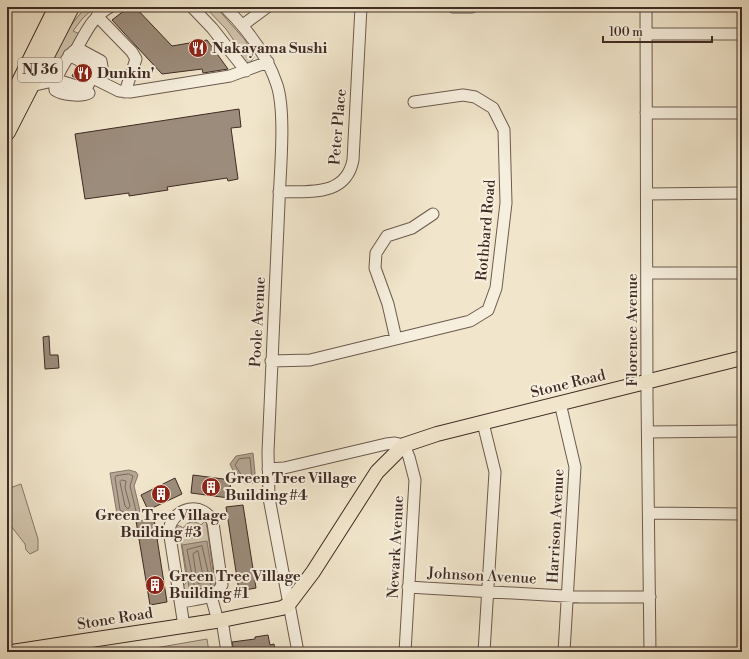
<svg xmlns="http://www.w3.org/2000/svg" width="749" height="659" font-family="'Libre Bodoni',serif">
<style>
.green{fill:#d3c6af;stroke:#89786a}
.water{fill:#b4a693;stroke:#857567}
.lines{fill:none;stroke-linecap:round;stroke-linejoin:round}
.shore{stroke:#7a685c;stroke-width:1}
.building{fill:#9c8c7b;stroke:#3f2b24}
.minor-casing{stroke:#6c5a4e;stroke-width:13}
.major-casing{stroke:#3f2b24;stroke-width:16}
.highway-casing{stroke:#3f2b24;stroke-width:18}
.minor{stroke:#f6efde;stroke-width:11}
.major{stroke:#f1e6cc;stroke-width:14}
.highway{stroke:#f1e6cc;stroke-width:16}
.labels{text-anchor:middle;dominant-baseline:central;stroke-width:4;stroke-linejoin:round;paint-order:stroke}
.shield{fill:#f6efde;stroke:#76665c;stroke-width:1}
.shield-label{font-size:14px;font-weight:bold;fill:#3f2b24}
.poi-label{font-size:15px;font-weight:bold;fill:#3f2b24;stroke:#f6efde;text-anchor:start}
.street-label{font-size:15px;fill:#3f2b24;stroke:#f6efde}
</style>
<rect width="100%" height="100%" fill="#f1e6cc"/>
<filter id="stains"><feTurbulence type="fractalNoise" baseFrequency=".005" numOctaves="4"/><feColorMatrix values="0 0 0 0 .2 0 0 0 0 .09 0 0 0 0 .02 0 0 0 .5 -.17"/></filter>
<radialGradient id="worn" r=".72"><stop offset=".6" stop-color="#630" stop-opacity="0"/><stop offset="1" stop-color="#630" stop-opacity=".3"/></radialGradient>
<path class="green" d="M87 7H95L82 19 73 31 80 34 58 68 56 67 53 61C62 41 70 22 87 7Z
M205 7H216L245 40 254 57 250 63 246 64 237 54 241 51 226 29Z
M21 484 38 539V550L30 554 26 550 25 544 11 526H7V489Z
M206 520 214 578 218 580 210 592 186 595 183 586 187 582 180 536 177 534V525L182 527V532L185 535H190V538L197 537 196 530 189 531 190 534 184 532 183 528C188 521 194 520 201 525Z
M207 639 209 652H132Z"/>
<path class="water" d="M253 453 256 483 246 484 235 475 230 464 236 456Z
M129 470 136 472 138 475 134 486 140 511 136 518 129 519 117 514 110 473Z
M207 541 213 580H216V586L207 592 193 593 189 587 182 545Z"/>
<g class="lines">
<path class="shore" d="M250 458 252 479 250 481 242 476 235 465 239 459Z
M129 474 133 476 130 486 136 511 134 514 129 515 120 510 115 478 116 476Z
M122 480 126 481 125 488 130 506 128 509 125 506 120 482Z
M202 546 211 585 206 588 195 589 187 550Z
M198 551 204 581 199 584 197 582 193 554Z"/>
</g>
<path class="building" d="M129 7H135L172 46 207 40 228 69 203 73 202 69 162 74 112 20Z
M77 67 87 72 82 81 72 76Z
M239 109 241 127 231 128 238 179 228 181 227 178 167 187 168 190 129 196V193L85 199 75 134Z
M49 336 50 355H58L59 368 45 369 43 337Z
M193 475 231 480 229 498 191 493Z
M175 478 182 494 148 510 141 495Z
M243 505 256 588 239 591 226 507Z
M154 519 167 602 150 605 136 521Z
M268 635 270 645 274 644 275 652H234L232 642 255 639V637Z"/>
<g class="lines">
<g class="minor-casing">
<path id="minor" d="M110 7C93 16 86 32 77 48L101 61 102 67 97 80 119 91 130 92 230 76 268 62
M192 7 212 28 246 71
M225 7C247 29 267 54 277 85 286 113 280 171 279 203 275 286 271 369 268 452L269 498 298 652
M453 7H472
M646 7 647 397 650 652
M97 16 132 52 136 59 125 92
M243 25 267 7
M646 34H742
M74 51C66 58 54 79 55 90 62 95 81 97 89 93
M45 59 57 80
M31 86 57 80 86 89 96 69 69 55
M646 113H742
M279 192C309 191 346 197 353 160L361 7
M647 194 742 193
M647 273H742
M396 339 388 304 375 268 376 253 387 236 412 228 433 214
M271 361 310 360 470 321 488 310 496 288 506 203 504 130 493 108 475 97 463 95 414 102
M560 403 575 467 564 652
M483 423 495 472 484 652
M648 432 742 431
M268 469 284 468 386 444 395 443 404 445 409 457 415 480 405 652
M649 513 742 514
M408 587 581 597H650
M211 596 218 621
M181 602C195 599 215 600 222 585L213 523C204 500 173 507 169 530L184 626
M222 620 227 652"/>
</g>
<g class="major-casing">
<path id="major" d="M12 652 222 620 282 608 288 605 313 572 377 472 404 445 437 434 742 358"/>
</g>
<g class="highway-casing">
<path id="highway" d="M7 108 57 7
M7 132 71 7"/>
</g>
<use href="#minor" class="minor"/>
<use href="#major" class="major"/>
<use href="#highway" class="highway"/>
</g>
<defs>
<g id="restaurant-disc" transform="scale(1)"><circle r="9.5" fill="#8f2418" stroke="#f6efde"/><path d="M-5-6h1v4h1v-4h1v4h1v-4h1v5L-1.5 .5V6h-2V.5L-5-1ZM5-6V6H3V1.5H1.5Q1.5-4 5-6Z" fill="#fff"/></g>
<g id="building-disc" transform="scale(1)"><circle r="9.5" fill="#8f2418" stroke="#f6efde"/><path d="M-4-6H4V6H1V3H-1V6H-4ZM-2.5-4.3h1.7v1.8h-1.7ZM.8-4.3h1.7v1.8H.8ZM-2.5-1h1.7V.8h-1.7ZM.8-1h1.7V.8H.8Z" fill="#fff"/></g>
</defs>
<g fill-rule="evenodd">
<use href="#restaurant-disc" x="198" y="48"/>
<use href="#restaurant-disc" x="83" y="73"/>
<use href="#building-disc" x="211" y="487"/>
<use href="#building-disc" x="161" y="494"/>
<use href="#building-disc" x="155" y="585"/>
</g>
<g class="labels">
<rect class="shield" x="18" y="58" width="44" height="24" rx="3"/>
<g class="shield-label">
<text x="40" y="70">NJ 36</text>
</g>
<g class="poi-label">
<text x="212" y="48">Nakayama Sushi</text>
<text x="97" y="73">Dunkin'</text>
<text x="225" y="478">Green Tree Village<tspan x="225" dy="17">Building #4</tspan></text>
<text x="161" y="515" text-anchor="middle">Green Tree Village<tspan x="161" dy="17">Building #3</tspan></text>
<text x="169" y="576">Green Tree Village<tspan x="169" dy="17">Building #1</tspan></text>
</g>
<g class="street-label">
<text transform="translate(338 127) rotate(-85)">Peter Place</text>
<text transform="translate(486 230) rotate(-85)">Rothbard Road</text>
<text transform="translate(258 322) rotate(-87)">Poole Avenue</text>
<text transform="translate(632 330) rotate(-90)">Florence Avenue</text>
<text transform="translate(568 384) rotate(-14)">Stone Road</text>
<text transform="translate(556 526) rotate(-87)">Harrison Avenue</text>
<text transform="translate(396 547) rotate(-87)">Newark Avenue</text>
<text transform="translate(482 576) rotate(3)">Johnson Avenue</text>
<text transform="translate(115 619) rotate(-9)">Stone Road</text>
</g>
</g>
<rect width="749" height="659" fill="none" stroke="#f1e6cc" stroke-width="24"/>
<rect x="8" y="8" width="733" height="643" fill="none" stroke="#3f2b24" stroke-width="2"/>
<rect x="12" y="12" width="725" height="635" fill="none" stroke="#3f2b24"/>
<path d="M603 36v6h109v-6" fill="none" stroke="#3f2b24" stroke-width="2"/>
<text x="609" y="36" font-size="12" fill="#3f2b24" stroke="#f6efde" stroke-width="3" paint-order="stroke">100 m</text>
<rect width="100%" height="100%" filter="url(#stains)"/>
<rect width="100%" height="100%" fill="url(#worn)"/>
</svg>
